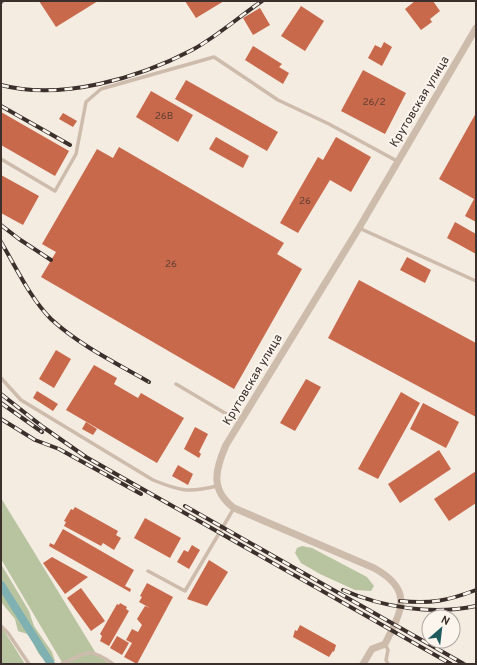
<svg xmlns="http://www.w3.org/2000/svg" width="477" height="665" font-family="Overpass,sans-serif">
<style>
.green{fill:#b8c4a0}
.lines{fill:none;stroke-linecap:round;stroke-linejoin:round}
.canal{stroke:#7fb0b2;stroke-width:8}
.building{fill:#c8694b}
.lane{stroke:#cdbbac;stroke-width:3.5}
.street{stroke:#cdbbac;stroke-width:7}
.rail-casing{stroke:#3b302b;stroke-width:4}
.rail{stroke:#fbf5ee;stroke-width:2.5;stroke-dasharray:8;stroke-linecap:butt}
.labels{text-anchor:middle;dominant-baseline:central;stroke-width:4;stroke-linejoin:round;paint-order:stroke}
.number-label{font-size:10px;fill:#5e3e33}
.street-label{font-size:12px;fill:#3b302b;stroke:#fbf5ee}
</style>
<rect width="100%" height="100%" fill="#f4ebe1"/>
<path class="green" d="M1 498 97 655 110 664H63L1 559Z
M302 546 312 548 367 577 374 586 371 591 355 590 320 574 301 563 295 553 297 548Z
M1 564 29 611 34 626 52 652 55 661C35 662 38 644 27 634 25 633 20 632 18 631L15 619 1 602Z
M1 626 25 664H1Z"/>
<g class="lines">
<path class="canal" d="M1 585 51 664"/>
</g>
<path class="building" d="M39 1H98L56 27Z
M185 1H224L196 18Z
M415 1H433L440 11 430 19 432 22 421 30 405 9Z
M301 6 324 21 305 51 281 36Z
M260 8 270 25 253 35 243 18Z
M384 42 392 47 382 66 368 58 375 45 381 48Z
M253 46 282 64 279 67 289 73 283 84 245 60Z
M363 70 406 93 385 134 341 111Z
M186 80 278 132 267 151 175 99Z
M151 91 193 115 178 142 136 117Z
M1 112 69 151 55 176 1 145Z
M63 113 77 121 73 127 59 119Z
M476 113V222L465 216 474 199 439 179Z
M216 137 249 156 243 168 209 149Z
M336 137 371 157 351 192 330 180 298 233 280 223 318 157 323 160Z
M119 147 284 243 277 254 302 269 234 389 41 277 56 252 42 244 97 149 113 158Z
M1 175 39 196 23 225 1 213Z
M455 222 476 234V254L447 238Z
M407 257 431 270 425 283 400 270Z
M359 280 476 343V417L328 338Z
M56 350 71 359 54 388 39 379Z
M94 365 117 378 114 384 138 398 141 393 184 418 157 463 66 410Z
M306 379 321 387 295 431 280 423Z
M37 391 58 404 53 411 33 398Z
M401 392 420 403 378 479 358 469Z
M423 403 459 422 446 448 410 429Z
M86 422 97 429 93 435 82 429Z
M195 427 208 434 199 452 201 454 199 458 184 449Z
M439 450 451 469 400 503 388 484Z
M178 465 193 474 188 485 172 476Z
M476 471V503L449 521 434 499Z
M75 507 118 531 116 535 121 538 114 550 103 543 101 546 64 526 66 522 64 521 71 509 73 510Z
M145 518 181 538 170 558 134 538Z
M63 529 134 570 125 586 131 589 130 592 49 546 50 543 54 545Z
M192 545 200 550 189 569 177 562 184 550 188 552Z
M52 557 88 577 65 594 43 563Z
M209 560 228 572 207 606 187 599Z
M147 583 173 597 137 664 124 657 132 643 126 640 132 629 138 632 142 625 137 619 145 606 150 608 139 602 142 597 140 596Z
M81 588 105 621 91 631 67 598Z
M120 603 127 607 126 609 129 611 109 646 100 641 102 636 100 634 117 604 119 605Z
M300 625 336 645 334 652 333 651 329 657 293 637 295 630 297 631Z
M117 636 129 643 122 655 110 648Z"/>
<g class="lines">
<path class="lane" d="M1 159 55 191 76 154 86 102 101 89 214 57 278 100 329 124 397 161
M359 228 476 281
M1 378 21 400 153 480C180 491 188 493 217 486
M176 384 240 422
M148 571 185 591 234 508
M1 626 8 633 29 664
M385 644 388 650 386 660 388 664
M61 664C87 653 88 646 113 664"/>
<path class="street" d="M363 664 372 649 385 644C402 610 414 590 374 568L234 508C210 490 215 470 226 445L359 228 476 28"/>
<g class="rail-casing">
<path id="rail" d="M1 2 2 1
M1 85C61 101 139 78 192 50 215 38 240 16 262 1
M1 106 70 145
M1 225 19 239 51 260
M1 242C16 267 30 298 51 319 79 345 116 363 149 382
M1 394 43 427 86 457 451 664
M1 403 42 432
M1 419 35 440 59 449 141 494
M185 506 464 664
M343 590C384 608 433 615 476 606
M400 601C431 604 447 601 476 590"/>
</g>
<use href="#rail" class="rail"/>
</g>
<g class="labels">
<g class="number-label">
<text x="374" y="102">26/2</text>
<text x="164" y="116">26В</text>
<text x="305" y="201">26</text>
<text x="171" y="264">26</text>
</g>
<g class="street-label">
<text transform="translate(420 102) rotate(-59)">Крутовская улица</text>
<text transform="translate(253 380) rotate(-59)">Крутовская улица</text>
</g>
</g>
<rect width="477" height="665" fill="none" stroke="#3b302b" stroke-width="4"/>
<g transform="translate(441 629) rotate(28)"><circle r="19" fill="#fbf5ee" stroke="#aea6a0"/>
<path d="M0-3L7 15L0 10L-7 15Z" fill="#1f5a5e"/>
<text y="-6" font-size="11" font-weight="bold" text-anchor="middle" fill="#3b302b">N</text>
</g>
</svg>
